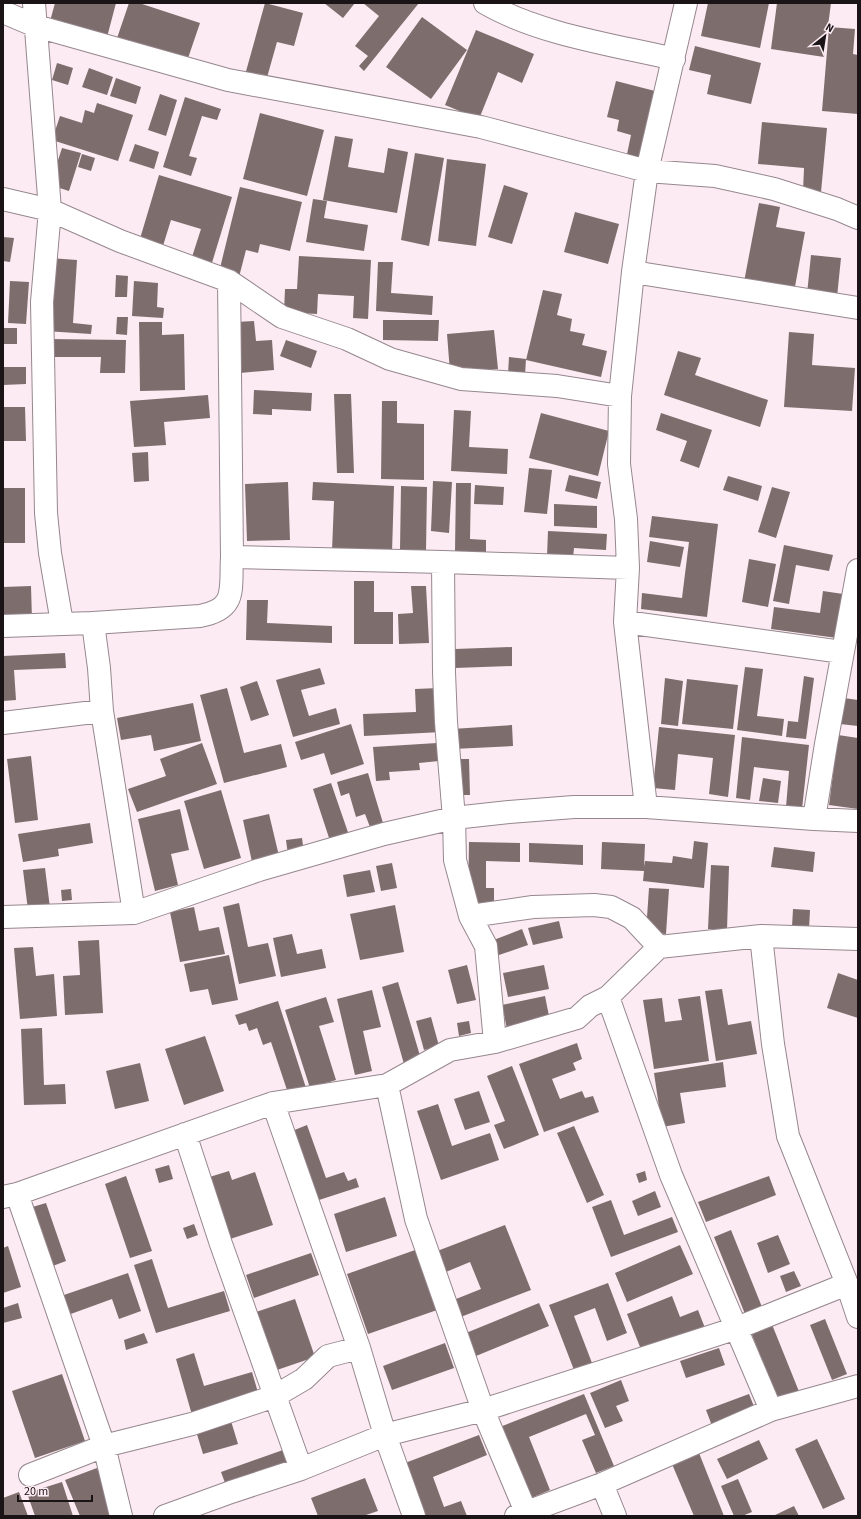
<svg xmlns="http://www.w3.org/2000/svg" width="861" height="1519" font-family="'Source Sans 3',sans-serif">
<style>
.building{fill:#7d6d6d}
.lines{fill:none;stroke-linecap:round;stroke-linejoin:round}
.minor-casing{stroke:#96878e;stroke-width:24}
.minor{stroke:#fff;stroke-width:22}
</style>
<rect width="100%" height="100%" fill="#fcebf2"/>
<path class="building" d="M55 3H116L106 41 49 25Z
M129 3H139L200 23 185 67 115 44Z
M265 3 303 13 294 46 277 42 266 81 245 75Z
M324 3H355L343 18Z
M363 3H419L364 71 359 66 368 56 355 46 379 16Z
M708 3H769L760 48 701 36Z
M777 3H831L824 57 771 49Z
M422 17 467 50 431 99 386 67Z
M829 27 855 29 853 54 858 55V114L822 111Z
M476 30 534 54 522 83 498 72 479 119 445 105Z
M695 46 761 63 751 104 707 94 711 75 689 70Z
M57 63 73 68 68 85 52 80Z
M89 68 113 77 107 95 82 87Z
M116 78 141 87 136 104 110 96Z
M616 81 655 91 638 162 626 159 631 135 617 131 619 120 607 117Z
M160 94 177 100 166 136 148 130Z
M185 97 221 109 217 120 202 116 189 156 197 158 191 176 163 167Z
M97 103 133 115 118 161 52 140 60 116 82 123 85 110 94 113Z
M260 113 324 130 307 196 243 179Z
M762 122 827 128 821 192 803 191 804 168 758 164Z
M335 136 353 139 348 167 384 173 388 148 408 152 397 213 323 200Z
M135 144 159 152 154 169 129 161Z
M62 148 81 153 69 191 50 185Z
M415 153 444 158 429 246 401 240Z
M82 154 95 158 91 171 78 167Z
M447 159 486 164 476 246 438 241Z
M159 175 232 197 211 266 191 260 201 229 171 220 162 249 139 242Z
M504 185 528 193 512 244 488 237Z
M240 187 302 202 290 251 260 244 258 253 246 250 239 277 219 272Z
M313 199 327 201 324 218 368 225 364 251 306 242Z
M759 203 780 207 776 227 805 232 794 292 744 282Z
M575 212 619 224 608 264 564 252Z
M3 237 14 238 10 262 3 261Z
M811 255 841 258 837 297 807 294Z
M299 256 371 260 368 319 353 318 354 296 318 294 317 314 284 312 285 289H297Z
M50 258 77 260 73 323 92 325 91 334 45 331Z
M378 262H393L391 293 433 296 432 315 376 311Z
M116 275 128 276 127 297H115Z
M10 281 29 282 26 324 8 323Z
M134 281 158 283 157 307 164 308 163 318 132 316Z
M543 290 562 294 557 315 572 319 570 331 585 334 582 345 607 351 601 377 526 360Z
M117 317H128L127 335 116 334Z
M383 320H439L438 341 383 340Z
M254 321 256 341 272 340 274 370 240 373 236 322Z
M139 322H162V335L184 334 185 390 140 391Z
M3 328H17V344H3Z
M494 330 498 369 450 372 447 334Z
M789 332 814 334 812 365 855 368 852 411 784 407Z
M49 339 126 340 125 373H100L101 357H49Z
M286 340 317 351 311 368 280 356Z
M678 351 701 358 695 375 768 400 760 427 664 395Z
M509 357 526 359 525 375 508 374Z
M3 367H26V384L3 385Z
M254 390 312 393 311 411 272 409V415L253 414Z
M334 394H351L354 473H337Z
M208 395 210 418 164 422 166 445 134 447 130 401Z
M382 401H397V423L424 424V480L381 479Z
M3 407H25L26 441H3Z
M454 410 471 411 469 447 508 449 507 474 451 471Z
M541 413 609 431 598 476 529 458Z
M661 413 712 430 699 468 680 461 687 441 656 430Z
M148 452 149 481 134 482 132 453Z
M529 468 552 470 547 514 524 512Z
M569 475 601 482 597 499 565 491Z
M728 476 762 486 758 501 723 490Z
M433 481 452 482 449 533 431 531Z
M288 482 290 540 247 541 245 484Z
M313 482 394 486 392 553 332 551 334 501 312 500Z
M456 483H471L470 539 486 540V553L455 552Z
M475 485 504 487 503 505 474 504Z
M401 486 427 487 426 551 400 550Z
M772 487 790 492 776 538 758 532Z
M3 488H25V543H3Z
M554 504 597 506V528L554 526Z
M652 516 718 524 707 617 641 609 642 593 682 598 689 542 649 537Z
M548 531 607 534 606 550 574 548 573 558 547 556Z
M650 541 684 547 680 567 647 562Z
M784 545 833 555 829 571 796 565 789 604 773 601Z
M749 559 776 564 768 607 742 602Z
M354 581H374V612H393V644H354Z
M31 586 32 620H3V587Z
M411 586H426L429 643 399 644 398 614 413 613Z
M823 591 843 594 837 638 771 629 774 607 820 613Z
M247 600H268L267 623 332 626V643L246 640Z
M512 647V666L455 668V649Z
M65 653 66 668 14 670 16 700 3 701V656Z
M745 667 763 669 757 716 784 719 782 736 737 730Z
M320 668 325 684 301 690 309 716 336 708 340 724 293 737 276 680Z
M804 676 814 678 806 739 786 737 788 721 798 722Z
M665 678 683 681 678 726 661 724Z
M687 679 738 685 733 729 682 724Z
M257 681 269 715 251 721 240 687Z
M227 688 244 753 281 744 287 767 224 783 200 695Z
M439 688 442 732 364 736 363 714 416 712 415 689Z
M844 698 858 700V726L840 724Z
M193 703 201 741 154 751 151 735 121 740 117 718Z
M351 724 364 764 331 775 324 753 301 760 295 742Z
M512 725 513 746 453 749 452 729Z
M659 727 735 735 728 797 709 794 713 758 678 754 675 790 653 788Z
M838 735 858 738V809L829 805Z
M742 737 809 745 802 809 786 807 789 771 754 767 750 800 736 798Z
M202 743 217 784 137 812 128 789 166 776 160 759Z
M437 743 439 761 419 763 420 770 389 772 390 780 376 781 373 747Z
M31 756 38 820 15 823 7 759Z
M453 759H469L470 795H455Z
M368 773 383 823 370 827 365 814 356 817 349 793 341 796 337 782Z
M763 778 781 781 778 803 759 801Z
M331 783 351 841 332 847 313 789Z
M221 790 241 858 204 869 184 801Z
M180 809 189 850 171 854 178 885 155 891 138 819Z
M269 814 279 856 252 862 243 820Z
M90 823 93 843 58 849 59 856 23 862 18 834Z
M302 838 304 853 288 855 286 840Z
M694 841 708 843 704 888 643 881 644 871 601 869 602 842 645 844 644 867 645 861 672 863 673 856 692 859Z
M469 842 520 843V862L486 861V888H494V907L468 906Z
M529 843 583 845V865L529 862Z
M774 847 815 852 813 872 771 867Z
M392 863 397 888 381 891 376 866Z
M711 865 729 866 727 930 708 929Z
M45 868 50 908 28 910 23 870Z
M370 870 375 892 347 897 343 875Z
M649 888 669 889 666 934 646 932Z
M71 889 72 900 62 901 61 890Z
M239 903 248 947 268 943 276 976 239 984 223 907Z
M395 905 404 952 360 960 350 914Z
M194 907 199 931 219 927 225 954 180 962 170 912Z
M793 909 810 910 809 929 792 927Z
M559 921 563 938 533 945 528 928Z
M522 929 528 945 496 956 491 941Z
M292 934 297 954 322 949 326 968 281 977 273 938Z
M99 940 103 1013 65 1015 63 976 80 975 78 941Z
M33 947 36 976 54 974 57 1016 20 1019 14 948Z
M229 955 238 1000 212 1005 208 989 190 992 184 964Z
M467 965 476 1000 457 1004 448 970Z
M544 965 549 989 508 997 503 973Z
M838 973 858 980V1018L827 1008Z
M398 982 421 1059 404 1064 382 987Z
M722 989 728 1025 751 1021 757 1054 716 1061 705 991Z
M372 990 381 1027 363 1031 372 1071 355 1075 337 999Z
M545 996 550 1021 507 1029 502 1005Z
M700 996 709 1061 654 1069 643 1000 662 998 665 1022 682 1020 678 999Z
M326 997 334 1022 319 1026 336 1080 310 1088 285 1010Z
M278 1001 307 1091 289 1096 271 1042 263 1045 257 1028 249 1031 246 1023 239 1025 235 1015Z
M431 1017 439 1046 424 1050 416 1021Z
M469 1021 471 1033 459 1036 457 1023Z
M42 1028 44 1085 65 1084 66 1104 24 1105 21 1029Z
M205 1036 224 1091 184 1105 165 1049Z
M577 1043 582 1059 573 1063 576 1070 552 1079 560 1099 582 1091 585 1098 593 1096 599 1112 544 1132 519 1064Z
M723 1062 726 1087 680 1093 685 1123 662 1127 654 1073Z
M140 1063 149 1101 115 1109 106 1071Z
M512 1066 539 1135 504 1149 494 1125 505 1121 487 1076Z
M479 1091 490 1122 465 1130 454 1099Z
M438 1104 452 1146 490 1133 499 1160 441 1180 417 1111Z
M307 1125 326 1178 344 1172 348 1181 356 1178 359 1187 316 1201 292 1131Z
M574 1126 604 1195 587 1203 557 1133Z
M169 1165 173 1179 159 1183 155 1169Z
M229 1171 232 1180 255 1172 273 1225 224 1241 203 1179Z
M645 1171 647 1180 639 1183 636 1174Z
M126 1176 152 1251 130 1258 105 1184Z
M769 1176 776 1195 706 1222 698 1202Z
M655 1191 661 1207 638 1216 632 1201Z
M385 1197 397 1236 346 1252 334 1214Z
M611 1200 624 1235 672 1217 678 1232 611 1257 592 1207Z
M46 1203 66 1261 50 1267 29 1208Z
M194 1224 198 1235 187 1239 183 1228Z
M505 1225 531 1290 458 1318 451 1301 481 1289 470 1262 441 1274 432 1253Z
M731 1230 762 1307 745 1314 714 1237Z
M778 1235 790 1264 768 1273 757 1243Z
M680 1245 693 1274 627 1302 615 1273Z
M8 1246 21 1287 3 1293V1248Z
M418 1249 440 1309 368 1334 347 1274Z
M311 1253 319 1275 254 1298 246 1275Z
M152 1259 168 1308 224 1291 230 1311 156 1333 134 1265Z
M794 1271 801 1286 786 1292 780 1276Z
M128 1273 141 1311 119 1319 112 1299 68 1315 61 1296Z
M608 1283 627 1333 607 1341 595 1308 574 1316 592 1363 574 1370 549 1305Z
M672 1296 680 1317 698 1310 705 1328 642 1352 627 1314Z
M295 1299 315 1357 277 1370 256 1312Z
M18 1303 22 1318 3 1323V1308Z
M539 1303 549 1326 476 1356 466 1333Z
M825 1319 847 1374 832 1380 810 1325Z
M771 1322 800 1394 779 1402 750 1330Z
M144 1333 148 1343 126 1350 124 1340Z
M445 1343 454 1368 392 1390 383 1366Z
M719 1348 725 1365 686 1378 680 1361Z
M194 1353 204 1386 252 1372 259 1396 192 1415 176 1359Z
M62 1374 85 1441 35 1458 12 1391Z
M621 1380 629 1401 616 1406 623 1421 605 1428 590 1393Z
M584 1394 614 1466 596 1473 582 1440 595 1435 586 1414 529 1437 550 1490 529 1499 500 1427Z
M749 1394 757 1414 714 1431 706 1410Z
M231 1421 238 1444 203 1454 196 1431Z
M479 1435 487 1455 433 1477 444 1507 461 1501 467 1516H426L405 1463Z
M817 1439 845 1499 823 1509 795 1449Z
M759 1440 768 1459 727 1479 717 1459Z
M283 1450 290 1469 228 1491 221 1472Z
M699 1453 724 1516H694L672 1464Z
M97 1468 116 1516H80L65 1480Z
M365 1478 378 1511 363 1516H318L311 1498Z
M738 1479 752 1512 742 1516H734L721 1486Z
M62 1482 73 1516H35L27 1493Z
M19 1492 28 1516H3V1498Z
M794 1506 799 1516H773Z"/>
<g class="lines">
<g class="minor-casing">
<path id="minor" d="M34 3 50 210 42 302 46 513 50 553 62 623
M485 3C538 34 614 45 674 59
M3 12 36 26 228 80 481 127 647 171 715 176 774 189 837 209 858 218
M3 199 50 210 120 241 229 281 282 317 347 339 390 359 461 379 557 386 620 396
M633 272 858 308
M232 557 443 562 628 568
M443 562 444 672 446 722 454 818 455 860 470 916 486 946 495 1042
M625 622 842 652
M93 623 99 668 102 711 134 913
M3 626 93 623 200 616C238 609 230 589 232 557L229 281
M3 723 102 711
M646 807 625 622 628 568 626 519 619 464 620 396 633 272 647 171 686 3
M814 819 826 744 858 570
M470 916 533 907 594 905 611 907 632 918 659 947 761 936 858 939
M3 917 134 913 259 870 384 834 454 818 509 812 574 807H646L814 819 858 821
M761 936 773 1044 788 1136 847 1284 858 1317
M608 997 671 1175 771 1410
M387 1085 416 1219 483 1410 526 1512
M273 1103 359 1348 385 1435 414 1516
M185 1134 221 1244 301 1469
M17 1194 104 1446 121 1516
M3 1197 17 1194 273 1103 387 1085 450 1050 495 1042 577 1018 590 1006 608 997 659 947
M30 1475 104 1446 192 1424 275 1396 304 1379 328 1356 359 1348
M602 1484 615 1516
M165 1516 231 1492 301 1469 385 1435 483 1410 737 1328 847 1284
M516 1516 602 1484 771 1410 858 1386"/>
</g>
<use href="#minor" class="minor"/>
</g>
<rect width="861" height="1519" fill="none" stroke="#1a1417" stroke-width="8"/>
<g transform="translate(825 36) rotate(30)" stroke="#fcebf2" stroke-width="3" paint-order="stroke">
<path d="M0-3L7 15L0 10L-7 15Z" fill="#1a1417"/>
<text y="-6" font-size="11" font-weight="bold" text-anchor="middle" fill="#1a1417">N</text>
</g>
<path d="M18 1495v6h74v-6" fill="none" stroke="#1a1417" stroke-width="2"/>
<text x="24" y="1495" font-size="12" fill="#1a1417" stroke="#fcebf2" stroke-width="3" paint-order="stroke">20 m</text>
</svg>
